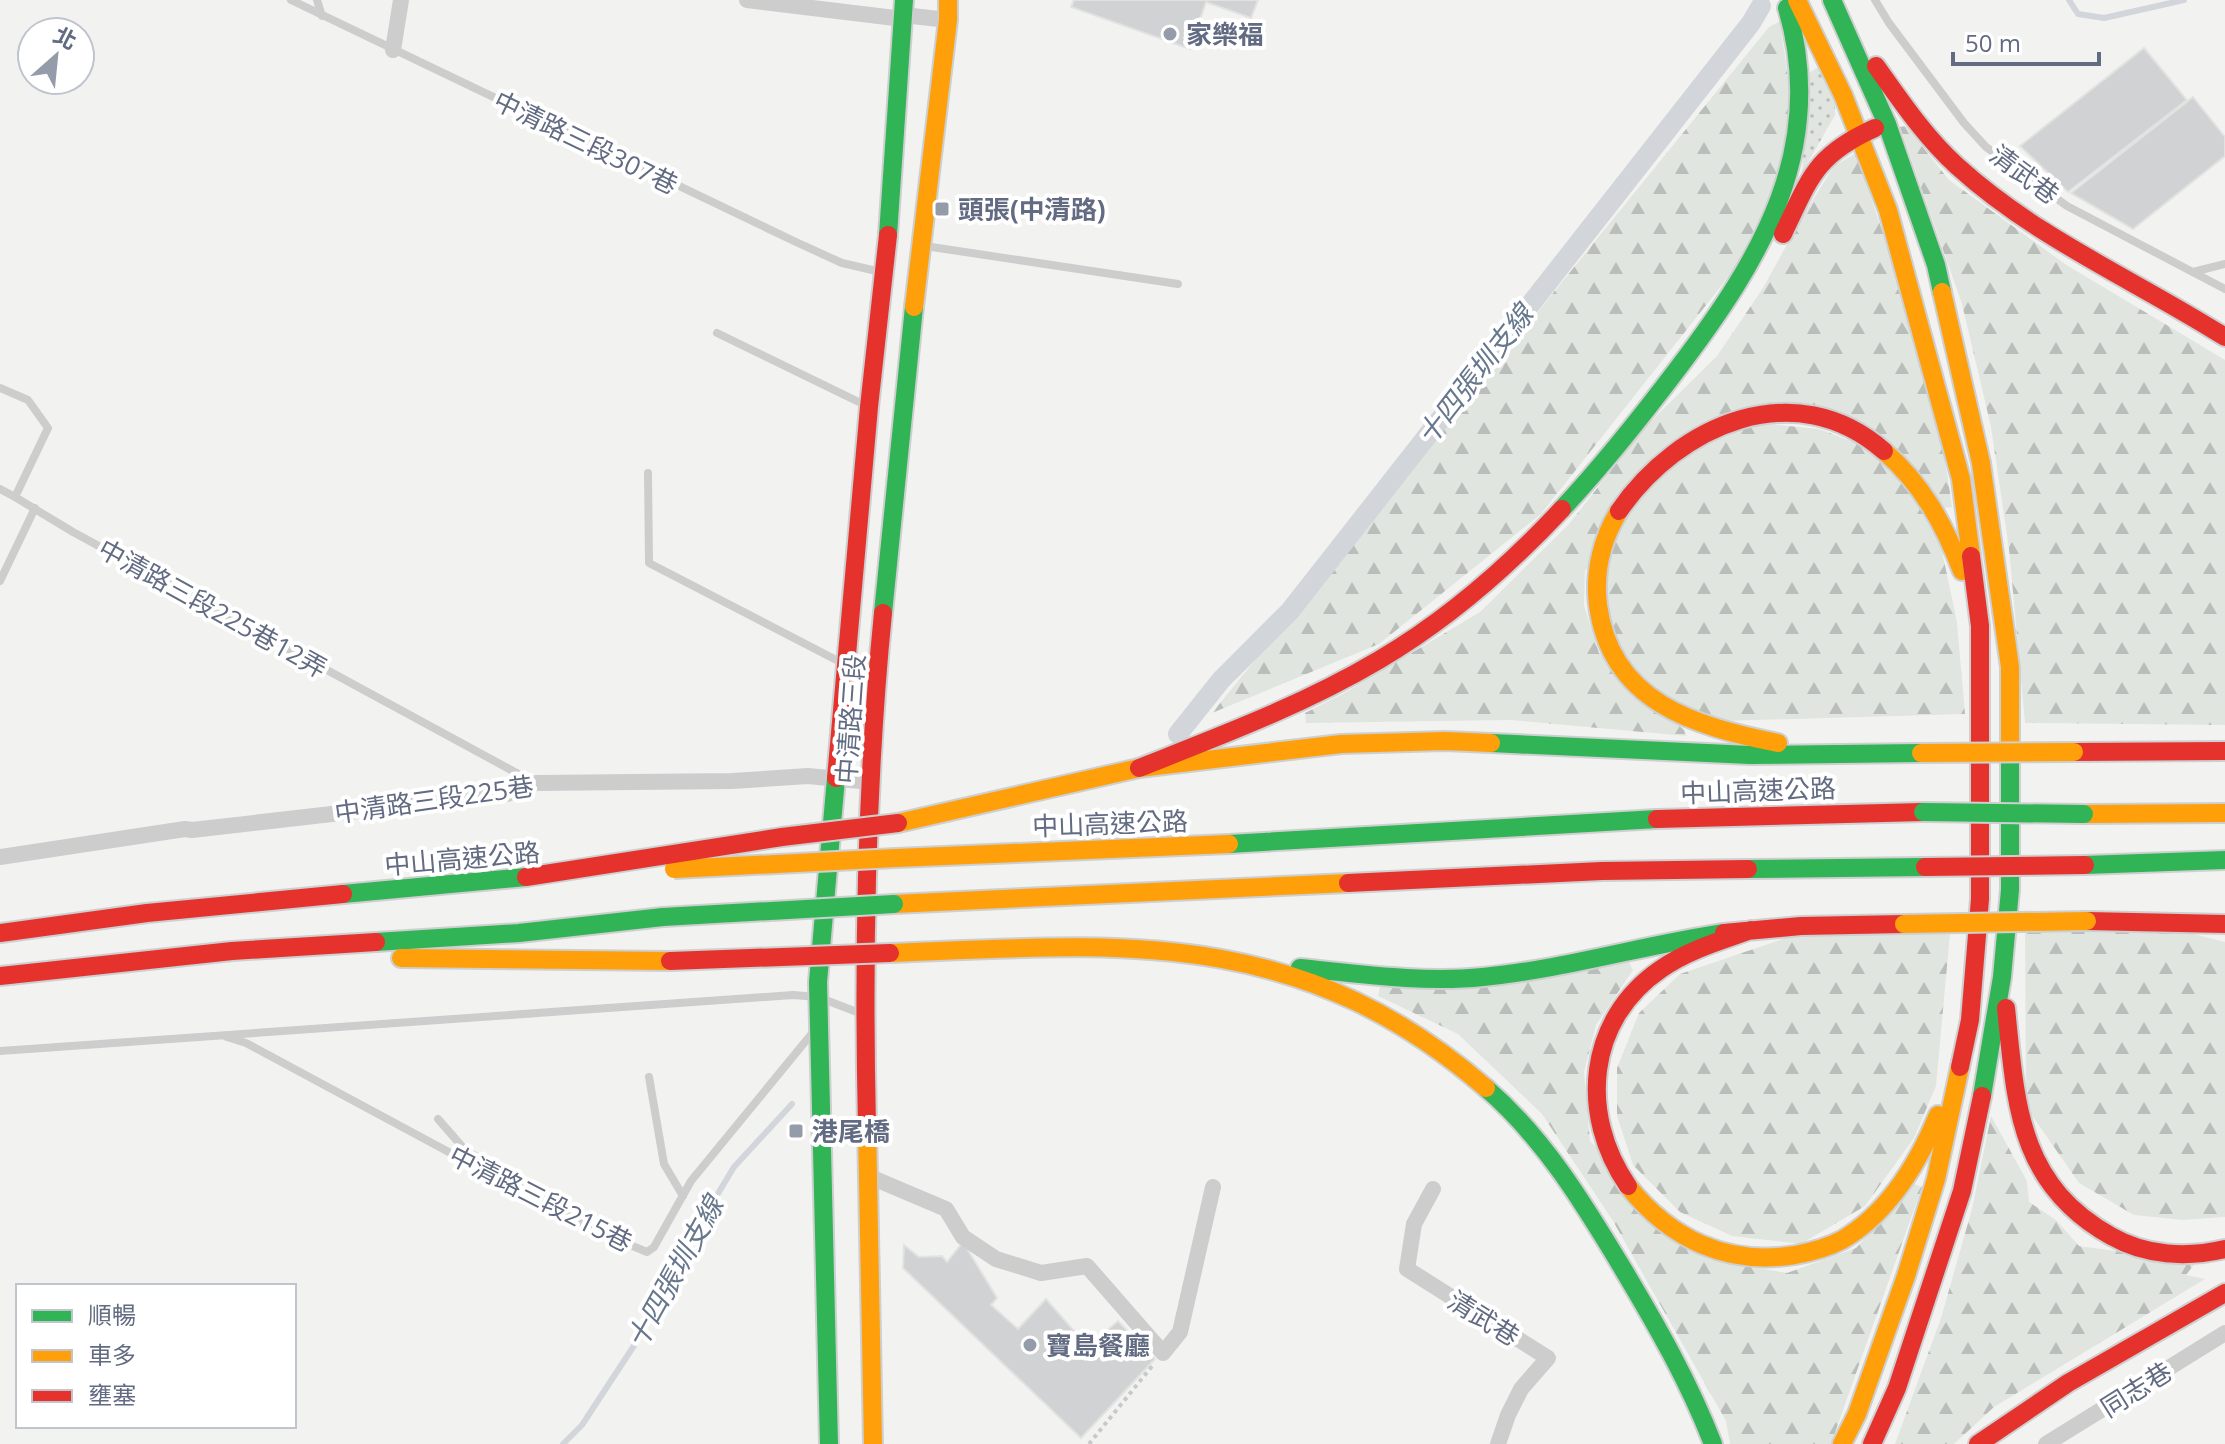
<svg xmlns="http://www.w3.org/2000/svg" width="2225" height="1444" font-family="'Open Sans','Noto Sans TC',sans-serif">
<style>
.green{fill:url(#green-dots)}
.forest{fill:url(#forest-firs)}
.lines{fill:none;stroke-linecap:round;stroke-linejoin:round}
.stream{stroke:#d2d6db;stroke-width:6}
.canal{stroke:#d2d6db;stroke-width:20}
.building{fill:#d1d2d3;stroke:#e2e2e1;stroke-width:2}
.fast-casing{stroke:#cecfd0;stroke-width:22}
.slow-casing{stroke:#cecfd0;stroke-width:22}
.jam-casing{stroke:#cecfd0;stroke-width:22}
.path{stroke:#c9c9cb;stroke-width:4;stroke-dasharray:4 4;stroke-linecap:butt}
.lane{stroke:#cdcdce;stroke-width:8}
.street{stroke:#cdcdce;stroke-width:16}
.fast{stroke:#30b455;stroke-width:18}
.slow{stroke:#ff9f0a;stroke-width:18}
.jam{stroke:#e5322d;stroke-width:18}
.fast-bridge-casing{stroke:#cecfcf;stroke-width:22;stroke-linecap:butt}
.slow-bridge-casing{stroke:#cecfcf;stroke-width:22;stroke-linecap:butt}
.jam-bridge-casing{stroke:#cecfcf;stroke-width:22;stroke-linecap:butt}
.fast-bridge{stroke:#30b455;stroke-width:18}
.slow-bridge{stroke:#ff9f0a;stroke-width:18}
.jam-bridge{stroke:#e5322d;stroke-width:18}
.poi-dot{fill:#949ba9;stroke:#fff;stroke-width:3}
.labels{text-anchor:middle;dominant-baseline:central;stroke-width:8;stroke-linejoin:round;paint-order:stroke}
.poi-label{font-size:26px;font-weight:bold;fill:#626b82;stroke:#fff;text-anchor:start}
.street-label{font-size:26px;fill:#626b82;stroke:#fff}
.water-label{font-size:28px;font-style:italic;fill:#67788d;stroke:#fff}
</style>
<defs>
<pattern id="green-dots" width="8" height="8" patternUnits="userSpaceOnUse" patternTransform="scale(2)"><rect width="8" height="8" fill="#e0e6df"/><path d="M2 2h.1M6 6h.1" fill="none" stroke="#b9beba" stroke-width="1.8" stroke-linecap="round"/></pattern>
<pattern id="forest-firs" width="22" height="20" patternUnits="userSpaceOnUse" patternTransform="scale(2)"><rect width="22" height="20" fill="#e0e6df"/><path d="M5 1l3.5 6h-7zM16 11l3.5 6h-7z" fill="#b9beba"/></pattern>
</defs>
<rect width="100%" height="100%" fill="#f2f3f1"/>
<path class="green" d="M1820 66 1835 104V115L1802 173 1809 73Z"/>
<path class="forest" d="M1780 21 1793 114 1777 186 1733 271 1541 514 1379 644 1212 713 1769 27Z
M1906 126 1949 180 2065 264 2225 360V725L2025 723 2009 549 1991 427 1962 304 1900 127Z
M1856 153C1895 269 1937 386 1952 507L1943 508 1838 420 1690 430 1585 571 1584 605 1599 653 1684 730 1686 736 1511 720 1306 723 1305 713 1348 691 1480 612 1569 524 1645 427 1717 356 1763 288 1801 219 1834 166Z
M1759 423 1819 429 1859 444 1902 478 1939 537 1957 622 1965 714 1722 721 1671 704 1611 647 1603 552 1627 502 1685 452Z
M2025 928 2177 930 2225 942V1217L2183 1220 2134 1215 2079 1183 2026 1107Z
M1809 930 1950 934 1936 1086 1914 1138 1865 1206 1801 1244 1732 1236 1680 1212 1633 1165 1617 1116V1068L1639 1013 1680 974Z
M1628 960 1633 970 1596 1025 1584 1072 1590 1141 1709 1259 1787 1273 1856 1248 1914 1184 1922 1187 1831 1444H1730L1726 1421 1613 1221 1542 1114 1458 1034 1378 996 1380 986Z
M1991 1116 2027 1181 2029 1202 2056 1220 2079 1246 2196 1262 2186 1275 2205 1279 1994 1407 1954 1444H1895L1941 1318 1972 1209Z"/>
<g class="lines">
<path class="stream" d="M2069 0 2078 14 2104 18 2184 0
M563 1444 582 1425 639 1338 657 1295 734 1167 792 1104"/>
<path class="canal" d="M1178 734 1221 680 1290 611 1751 23 1761 6"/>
</g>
<path class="building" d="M1074 0H1258L1251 18 1206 2 1190 49 1071 7Z
M2144 48 2187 100 2068 192 2020 146Z
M2193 97 2225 137V156L2133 229 2071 193Z
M963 1242 997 1298 991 1305 1018 1329 1046 1299 1076 1333 1072 1339 1083 1351 1118 1321 1155 1359 1081 1438 903 1268 904 1245 919 1257 942 1256 947 1262Z"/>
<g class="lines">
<g class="fast-casing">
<path id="fast" d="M1832 0 1887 124 1936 265 1942 292
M888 235 904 0
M1562 509C1604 464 1642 416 1679 367 1761 259 1828 148 1787 8
M883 613 914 307
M1491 743 1750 755 1921 753
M1229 844 1657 819
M2085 865 2225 860
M1748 869 1925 867
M343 894 526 877
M376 942 519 933 663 917
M1300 968C1361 974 1422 983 1483 977 1565 969 1644 945 1724 933
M1486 1088C1544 1138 1584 1204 1623 1269 1657 1326 1689 1382 1713 1444
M1982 1096 2002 977 2010 890V746
M829 1444 818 982 836 778"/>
</g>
<g class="slow-casing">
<path id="slow" d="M1797 0 1843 95 1888 210 1961 479 1971 556
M1942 292 1981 463 2010 667V746
M914 307 948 20V0
M1884 451C1922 484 1944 524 1962 571
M1619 511C1602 539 1594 572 1598 605 1611 703 1695 726 1778 743
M2084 814 2225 813
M898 823 1139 768 1341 744 1445 741 1491 743
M896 858 1229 844
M894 904 1348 883
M890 953C1120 944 1298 925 1486 1088
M401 958 670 961
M867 1126 873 1444
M1628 1186C1670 1239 1727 1266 1795 1255 1811 1252 1827 1248 1842 1240 1888 1213 1918 1164 1938 1115
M1842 1444 1857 1414 1906 1276 1936 1179 1960 1067"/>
</g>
<g class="jam-casing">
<path id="jam" d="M1876 66C1901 101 1925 137 1957 166 2036 238 2135 280 2225 337
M1783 234C1810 178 1815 155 1875 128
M1619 511C1678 425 1795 373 1884 451
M2074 752 2225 751
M1139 768C1220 736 1303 705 1379 660 1447 620 1508 567 1562 509
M836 778 869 407 888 235
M1657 819 1923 812
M1348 883 1602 871 1748 869
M2087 921 2225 924
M0 933 147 913 343 894
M1724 933 1801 926 1904 924
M0 976 232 951 376 942
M2006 1008C2016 1104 2018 1184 2111 1236 2146 1256 2187 1258 2225 1249
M1960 1067 1970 1020 1980 899V626L1971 556
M867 1126C863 955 866 783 883 613
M1628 1186C1579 1115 1586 1020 1661 969 1688 950 1720 941 1751 930
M1872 1444 1897 1388 1962 1191 1982 1096
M1978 1444 2068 1383 2225 1293"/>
</g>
<path class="path" d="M1089 1444 1153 1365"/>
<path class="lane" d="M291 0 796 242 842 263 881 272
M317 0 322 16
M1875 0 1889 23 1964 123 1986 147 2067 206 2225 289
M925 246 1178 284
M2193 272 2225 264
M717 333 867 406
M0 388 28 400 48 428 15 497 73 532 535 783
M648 473 649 563 844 664
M0 489 15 497
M0 581 35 508
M227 1037 246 1043 592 1229 647 1252 654 1247 691 1181 814 1031
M0 1051 793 995 818 997 862 1014
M649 1077 664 1164 683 1196
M438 1119 466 1151 564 1202 563 1212"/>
<path class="street" d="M747 0 895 18 903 15 948 20
M393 50 401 0
M0 857 185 829 192 830 507 794 536 783 732 781 808 776 871 782
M868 1176 946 1209 963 1237 996 1259 1041 1273 1087 1266 1163 1353 1180 1332 1213 1187
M1433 1189 1414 1224 1407 1269 1548 1358 1521 1389 1508 1415 1498 1444
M2046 1444 2225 1333"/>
<use href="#fast" class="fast"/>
<use href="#slow" class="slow"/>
<use href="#jam" class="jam"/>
<g class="fast-bridge-casing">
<path id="fast-bridge" d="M1923 812 2084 814
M663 917 894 904"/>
</g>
<g class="slow-bridge-casing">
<path id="slow-bridge" d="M1921 753 2074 752
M674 869 896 858
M1904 924 2087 921"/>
</g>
<g class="jam-bridge-casing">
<path id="jam-bridge" d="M1925 867 2085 865
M526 877 782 837 898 823
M670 961 890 953"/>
</g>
<use href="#fast-bridge" class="fast-bridge"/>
<use href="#slow-bridge" class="slow-bridge"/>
<use href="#jam-bridge" class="jam-bridge"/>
</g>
<g class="poi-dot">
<circle cx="1170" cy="34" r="8"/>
<rect x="934" y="201" width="16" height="16" rx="4"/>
<rect x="788" y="1123" width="16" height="16" rx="4"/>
<circle cx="1030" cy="1345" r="8"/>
</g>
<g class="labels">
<g class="poi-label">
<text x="1186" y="34">家樂福</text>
<text x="958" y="209">頭張(中清路)</text>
<text x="812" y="1131">港尾橋</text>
<text x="1046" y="1345">寶島餐廳</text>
</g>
<g class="street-label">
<text transform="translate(586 142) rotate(26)">中清路三段307巷</text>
<text transform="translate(2025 174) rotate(37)">清武巷</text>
<text transform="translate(213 608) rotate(29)">中清路三段225巷12弄</text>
<text transform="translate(850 719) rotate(-86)">中清路三段</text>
<text transform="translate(1758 790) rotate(-2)">中山高速公路</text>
<text transform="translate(434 799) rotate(-8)">中清路三段225巷</text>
<text transform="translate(1110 823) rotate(-2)">中山高速公路</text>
<text transform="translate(462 858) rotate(-5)">中山高速公路</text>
<text transform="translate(541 1198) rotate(27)">中清路三段215巷</text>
<text transform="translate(1484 1318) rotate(32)">清武巷</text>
<text transform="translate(2136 1389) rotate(-32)">同志巷</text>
</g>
<g class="water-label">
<text transform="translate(1474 374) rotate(-52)">十四張圳支線</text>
<text transform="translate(674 1272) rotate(-61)">十四張圳支線</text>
</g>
</g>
<rect x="16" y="1284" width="280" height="144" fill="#ffffff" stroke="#c0c4cd" stroke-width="2"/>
<rect x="32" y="1310" width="40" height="12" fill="#30b455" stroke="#c0c4cd" stroke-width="2"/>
<text x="88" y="1324" font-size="24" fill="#626b82">順暢</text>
<rect x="32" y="1350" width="40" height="12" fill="#ff9f0a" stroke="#c0c4cd" stroke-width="2"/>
<text x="88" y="1364" font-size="24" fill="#626b82">車多</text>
<rect x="32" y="1390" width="40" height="12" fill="#e5322d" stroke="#c0c4cd" stroke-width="2"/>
<text x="88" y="1404" font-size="24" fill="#626b82">壅塞</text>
<g transform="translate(56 56) rotate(27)"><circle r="38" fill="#ffffff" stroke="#c0c4cd" stroke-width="2"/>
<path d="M0-6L14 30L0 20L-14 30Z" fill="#949ba9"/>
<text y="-12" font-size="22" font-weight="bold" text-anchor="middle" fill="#626b82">北</text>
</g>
<path d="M1953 52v12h146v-12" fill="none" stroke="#626b82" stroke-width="4"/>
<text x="1965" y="52" font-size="24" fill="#626b82" stroke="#ffffff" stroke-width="6" paint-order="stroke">50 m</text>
</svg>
